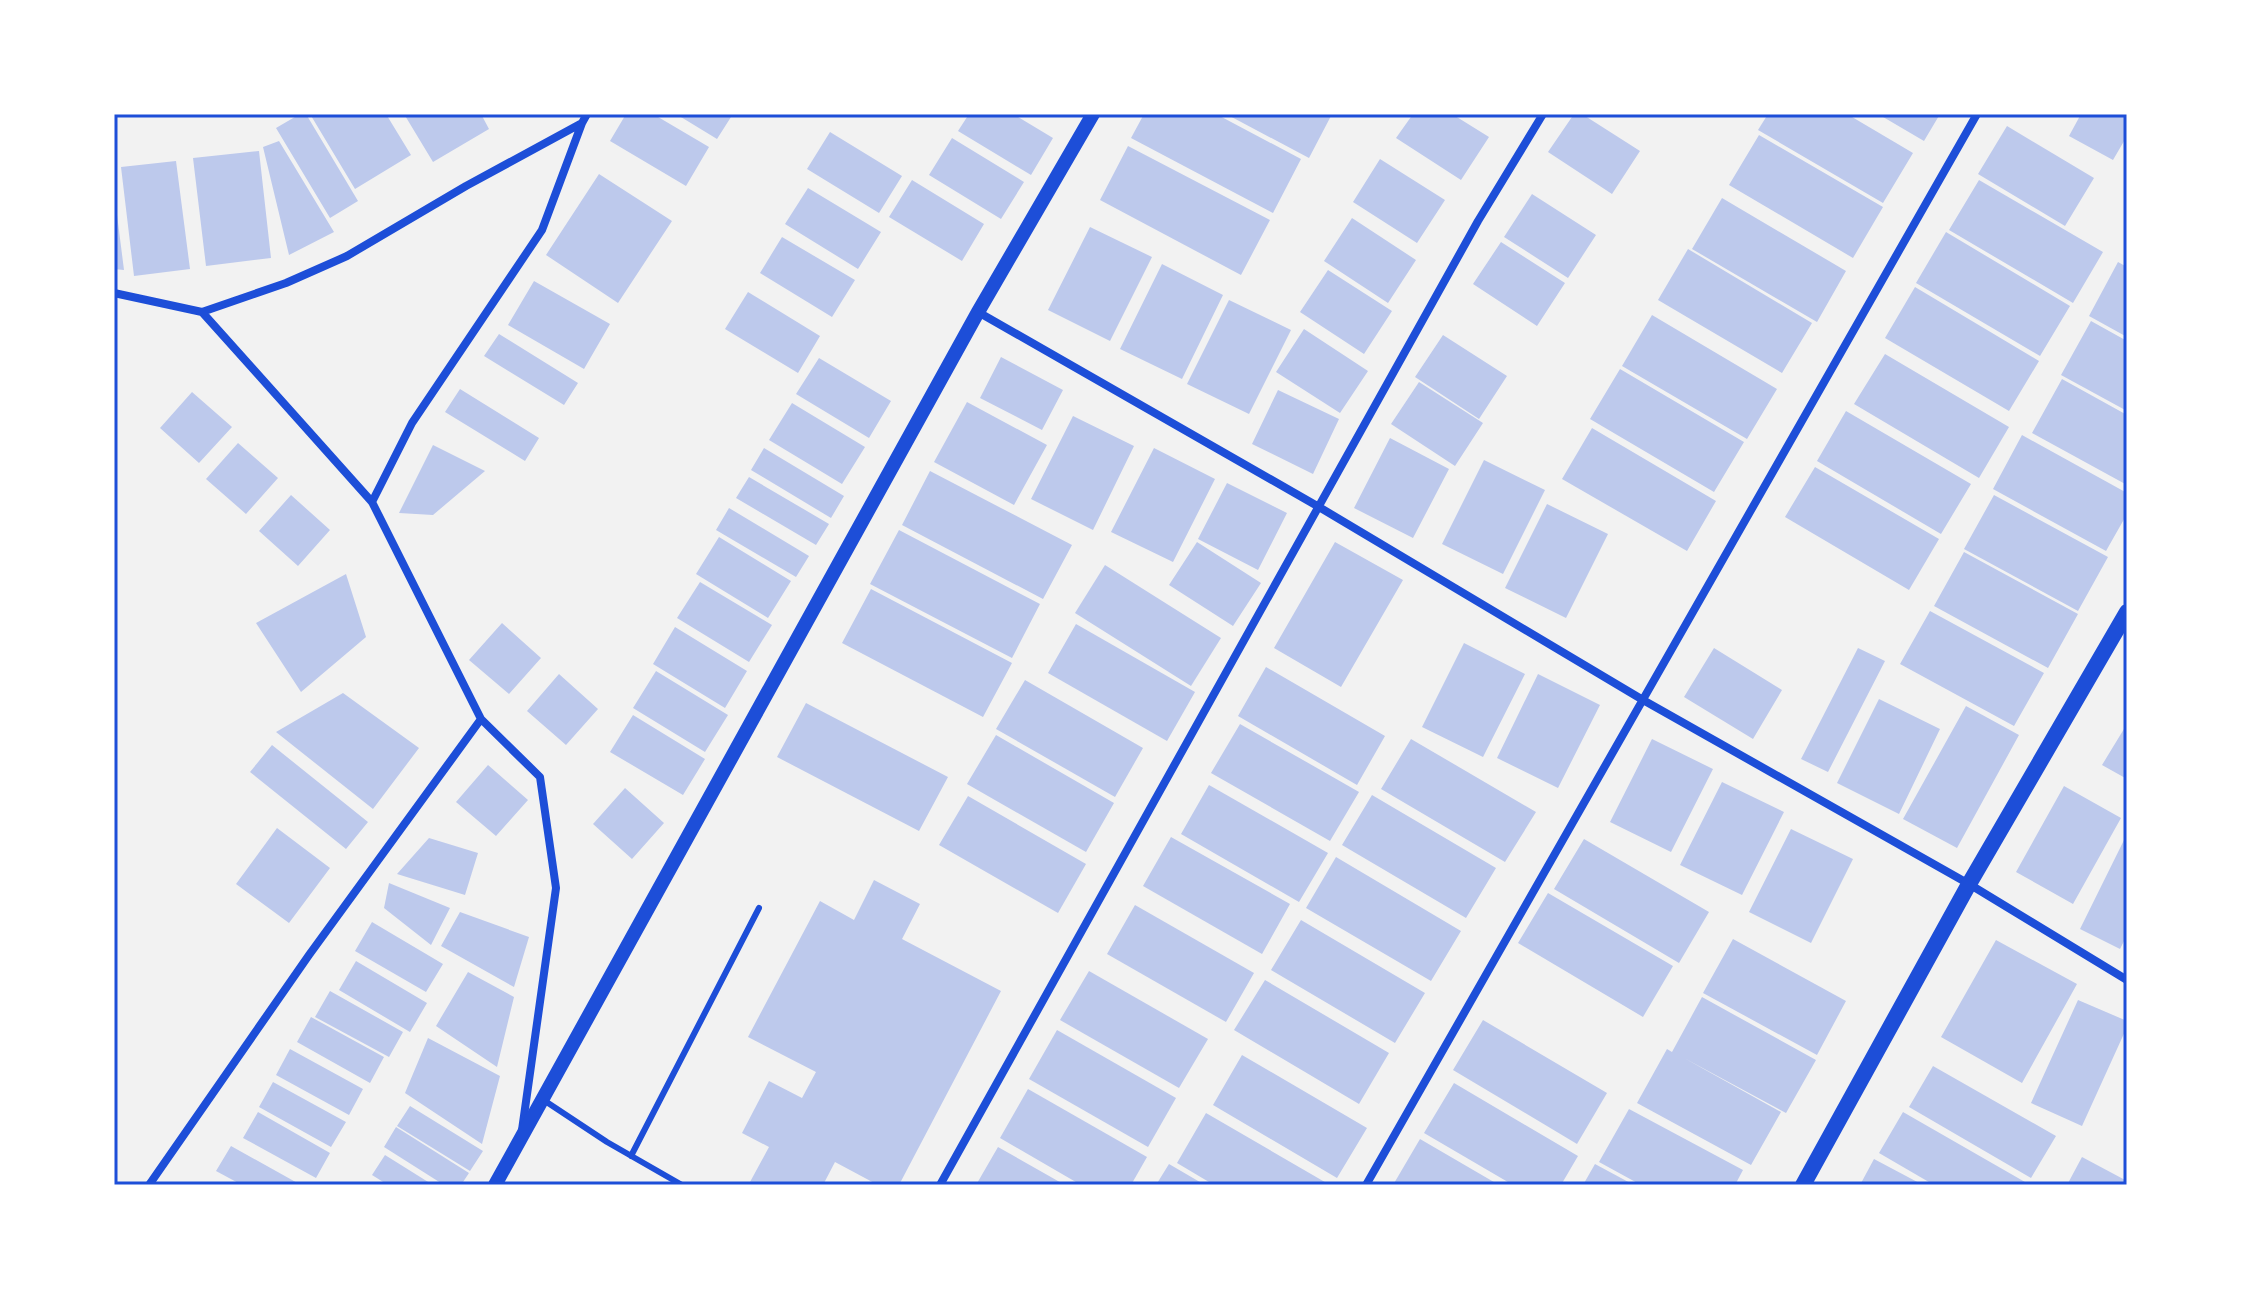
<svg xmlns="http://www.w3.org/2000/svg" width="2241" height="1299" font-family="Quicksand,sans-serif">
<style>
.building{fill:#bdc9ec}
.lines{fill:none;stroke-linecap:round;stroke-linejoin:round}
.service{stroke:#1d4ed8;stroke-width:6}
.minor{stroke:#1d4ed8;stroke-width:8}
.tertiary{stroke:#1d4ed8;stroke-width:14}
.secondary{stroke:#1d4ed8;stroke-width:16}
.neatline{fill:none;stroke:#1d4ed8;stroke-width:3}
</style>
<rect width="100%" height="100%" fill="#f2f2f2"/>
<path class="building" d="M300 114H306L358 201 330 218 276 128Z
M310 114H386L411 155 355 189Z
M404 114H481L489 129 433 162Z
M626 114H653L709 147 686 186 610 141Z
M676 114H727L731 117 717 139Z
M969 114H1013L1053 138 1031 175 958 131Z
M1144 114H1216L1301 159 1273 213 1131 138Z
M1226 114H1332L1309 158Z
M1413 114H1452L1489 137 1461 180 1396 138Z
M1574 114H1582L1640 151 1612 194 1548 152Z
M1768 114H1847L1913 153 1883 203 1758 130Z
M1878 114H1940L1924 141Z
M2081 114H2127V136L2113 160 2069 136Z
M2007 126 2094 178 2065 226 1978 174Z
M830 132 902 176 879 213 807 169Z
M1759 135 1883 207 1853 258 1729 185Z
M952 138 1024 182 1001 219 929 175Z
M279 141 334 232 289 255 263 147Z
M1128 146 1270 220 1241 275 1100 200Z
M259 151 271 258 206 266 193 158Z
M1380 159 1445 200 1417 243 1353 202Z
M176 161 190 269 134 276 121 167Z
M599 174 672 221 618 303 546 255Z
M912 180 984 224 962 261 889 217Z
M1979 180 2103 252 2073 303 1949 230Z
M808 188 881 232 858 269 785 224Z
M1532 194 1596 235 1568 278 1504 237Z
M1722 198 1846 271 1817 322 1692 249Z
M114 207H116L124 270 114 269Z
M1352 218 1416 260 1388 303 1324 261Z
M1090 227 1152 257 1110 341 1048 310Z
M1946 232 2070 306 2040 356 1916 283Z
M782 237 855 280 832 317 760 273Z
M1501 242 1565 283 1537 326 1473 284Z
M1688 249 1812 323 1782 373 1658 300Z
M2118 262 2127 267V337L2089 316Z
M1162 264 1223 295 1182 379 1120 349Z
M1328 270 1392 311 1364 354 1300 312Z
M534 281 610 324 584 369 508 325Z
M1915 287 2039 361 2009 411 1885 338Z
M748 292 820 336 798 373 725 329Z
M1229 300 1291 330 1249 414 1187 384Z
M1652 315 1777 389 1747 439 1622 366Z
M2091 321 2127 341V411L2061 375Z
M1304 329 1368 371 1340 413 1276 372Z
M499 334 578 383 564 405 484 356Z
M1443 335 1507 376 1479 419 1415 377Z
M1885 354 2009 427 1979 478 1854 404Z
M1001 357 1063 390 1042 430 980 398Z
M819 358 891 401 869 438 796 394Z
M1620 369 1744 442 1714 492 1590 419Z
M2062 379 2127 415V485L2032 433Z
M1419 382 1483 423 1455 466 1391 424Z
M460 389 539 438 525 461 445 412Z
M1278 390 1339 419 1313 474 1252 444Z
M192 392 232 427 199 463 160 428Z
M967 402 1047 445 1014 505 934 462Z
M792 403 865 447 842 484 769 440Z
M1846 411 1971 484 1941 534 1817 461Z
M1073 416 1134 446 1093 530 1031 499Z
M1592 428 1716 501 1687 551 1562 479Z
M2022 435 2127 493V514L2106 551 1993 489Z
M1390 438 1449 469 1413 538 1354 508Z
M238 443 278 478 246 514 206 479Z
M433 445 485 471 433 515 399 513Z
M764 448 844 496 831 518 751 470Z
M1154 448 1215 479 1173 562 1111 532Z
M1484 460 1545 490 1503 574 1442 544Z
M1815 467 1939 539 1909 590 1785 517Z
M930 471 1072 545 1043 599 902 525Z
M749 477 829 524 816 545 736 498Z
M1227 483 1287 513 1258 570 1198 539Z
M291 495 330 530 298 566 259 531Z
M1994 495 2108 557 2078 611 1964 549Z
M1547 504 1608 534 1566 618 1505 588Z
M729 508 809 556 796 577 716 530Z
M899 530 1040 604 1012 658 870 584Z
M719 537 791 581 768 618 696 574Z
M1197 542 1261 583 1233 626 1169 585Z
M1335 542 1403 580 1341 687 1274 648Z
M1964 552 2078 614 2048 668 1934 606Z
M1105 565 1221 638 1191 686 1075 613Z
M346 574 366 637 301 692 256 623Z
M700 582 772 625 749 662 677 618Z
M871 589 1012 663 983 717 842 643Z
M1930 611 2044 673 2014 726 1900 664Z
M502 623 541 658 509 694 469 660Z
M1076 624 1195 692 1167 741 1048 673Z
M675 627 747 671 725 708 653 664Z
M1464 643 1525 674 1483 757 1422 727Z
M1714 648 1782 690 1753 739 1684 697Z
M1858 648 1885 661 1828 772 1801 759Z
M1266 667 1385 736 1357 785 1238 716Z
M656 671 728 715 705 752 633 708Z
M559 674 598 709 566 745 527 711Z
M1538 674 1600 705 1558 788 1497 758Z
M1025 680 1143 748 1115 797 996 729Z
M343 693 419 748 373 809 276 732Z
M1879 699 1940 729 1899 814 1837 783Z
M806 703 948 777 919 831 777 757Z
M1966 706 2019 735 1957 848 1903 819Z
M633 715 705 759 683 795 610 752Z
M1240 724 1359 792 1330 841 1211 773Z
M2127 724V779L2102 765Z
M996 735 1114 803 1086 852 967 784Z
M1411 739 1536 812 1505 862 1381 789Z
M1652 739 1713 769 1671 852 1610 822Z
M272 745 368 822 346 849 250 772Z
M488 765 528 800 496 836 456 802Z
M1722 782 1784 812 1742 895 1680 865Z
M1209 785 1328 853 1299 902 1181 834Z
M2064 786 2121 818 2073 904 2016 872Z
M625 788 664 823 632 859 593 824Z
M1372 795 1496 868 1466 918 1342 845Z
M968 796 1086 864 1058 913 939 845Z
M277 828 330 868 289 923 236 884Z
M1791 829 1853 859 1811 943 1749 912Z
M2127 834V935L2120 949 2080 929Z
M1171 837 1290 904 1262 954 1143 886Z
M429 838 478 853 465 895 397 874Z
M1584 839 1709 912 1679 963 1554 889Z
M1336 857 1461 931 1431 981 1306 908Z
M874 880 920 904 902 939 1001 991 899 1185H878L835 1162 823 1185H756L750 1182 769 1147 742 1133 769 1081 802 1098 816 1072 748 1037 820 901 854 920Z
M389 883 450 908 431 945 384 908Z
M1548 893 1673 966 1643 1017 1518 943Z
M1135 905 1254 973 1226 1022 1107 954Z
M460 912 529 937 514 987 441 946Z
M1301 920 1425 993 1395 1043 1271 970Z
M372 922 443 964 426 992 355 951Z
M1733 939 1846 1001 1817 1055 1703 993Z
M1996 940 2077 984 2022 1083 1941 1037Z
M356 961 427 1003 410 1032 339 990Z
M1089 971 1208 1039 1179 1088 1060 1020Z
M468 972 514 997 497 1067 436 1026Z
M1265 980 1389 1053 1359 1104 1234 1030Z
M330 991 403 1032 389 1057 315 1017Z
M1702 997 1816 1060 1786 1113 1684 1058 1781 1112 1751 1165 1637 1103 1667 1049 1672 1052Z
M2078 1000 2127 1021V1027L2082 1126 2031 1103Z
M311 1017 384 1057 370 1083 297 1042Z
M1483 1020 1607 1093 1577 1144 1453 1070Z
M1057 1030 1176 1098 1148 1147 1029 1079Z
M428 1038 500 1076 482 1144 405 1093Z
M290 1049 363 1089 349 1115 276 1075Z
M1242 1055 1367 1128 1337 1178 1213 1105Z
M1933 1066 2056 1136 2031 1178 1909 1107Z
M273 1082 346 1122 331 1147 259 1107Z
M1454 1083 1578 1156 1561 1185H1513L1424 1133Z
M1028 1089 1147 1157 1131 1185H1081L1000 1138Z
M410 1106 483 1151 470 1171 397 1126Z
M1629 1109 1743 1170 1735 1185H1641L1599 1162Z
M258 1112 330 1153 316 1178 243 1138Z
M1903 1112 2025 1182 2024 1185H1934L1879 1153Z
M1206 1113 1330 1185H1214L1177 1163Z
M396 1127 469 1173 461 1185H444L384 1147Z
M1420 1139 1499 1185H1393Z
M231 1146 301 1185H242L216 1171Z
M998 1147 1065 1185H976Z
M385 1155 433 1185H388L372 1175Z
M2082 1157 2127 1181V1185H2067Z
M1874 1159 1923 1185H1860Z
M1169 1164 1205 1185H1156Z
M1595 1164 1634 1185H1583Z"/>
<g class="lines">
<path class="service" d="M542 1099 607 1142 682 1185
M631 1156 759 908"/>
<path class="minor" d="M114 293 202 312 372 502 481 719 540 777 556 888 522 1130
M202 312 286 283 347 256 466 186 582 123
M978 312 1319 507 1643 700 1969 884 2127 980
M372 502 412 423 542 230 582 123 587 114
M149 1185 309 955 481 719
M940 1185 1478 221 1543 114
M1366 1185 1977 114"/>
<path class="tertiary" d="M495 1185 978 312 1093 114"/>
<path class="secondary" d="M1803 1185 1969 884 2127 612"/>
</g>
<rect width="2241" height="1299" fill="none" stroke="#ffffff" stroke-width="232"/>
<rect x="116" y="116" width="2009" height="1067" class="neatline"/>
</svg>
